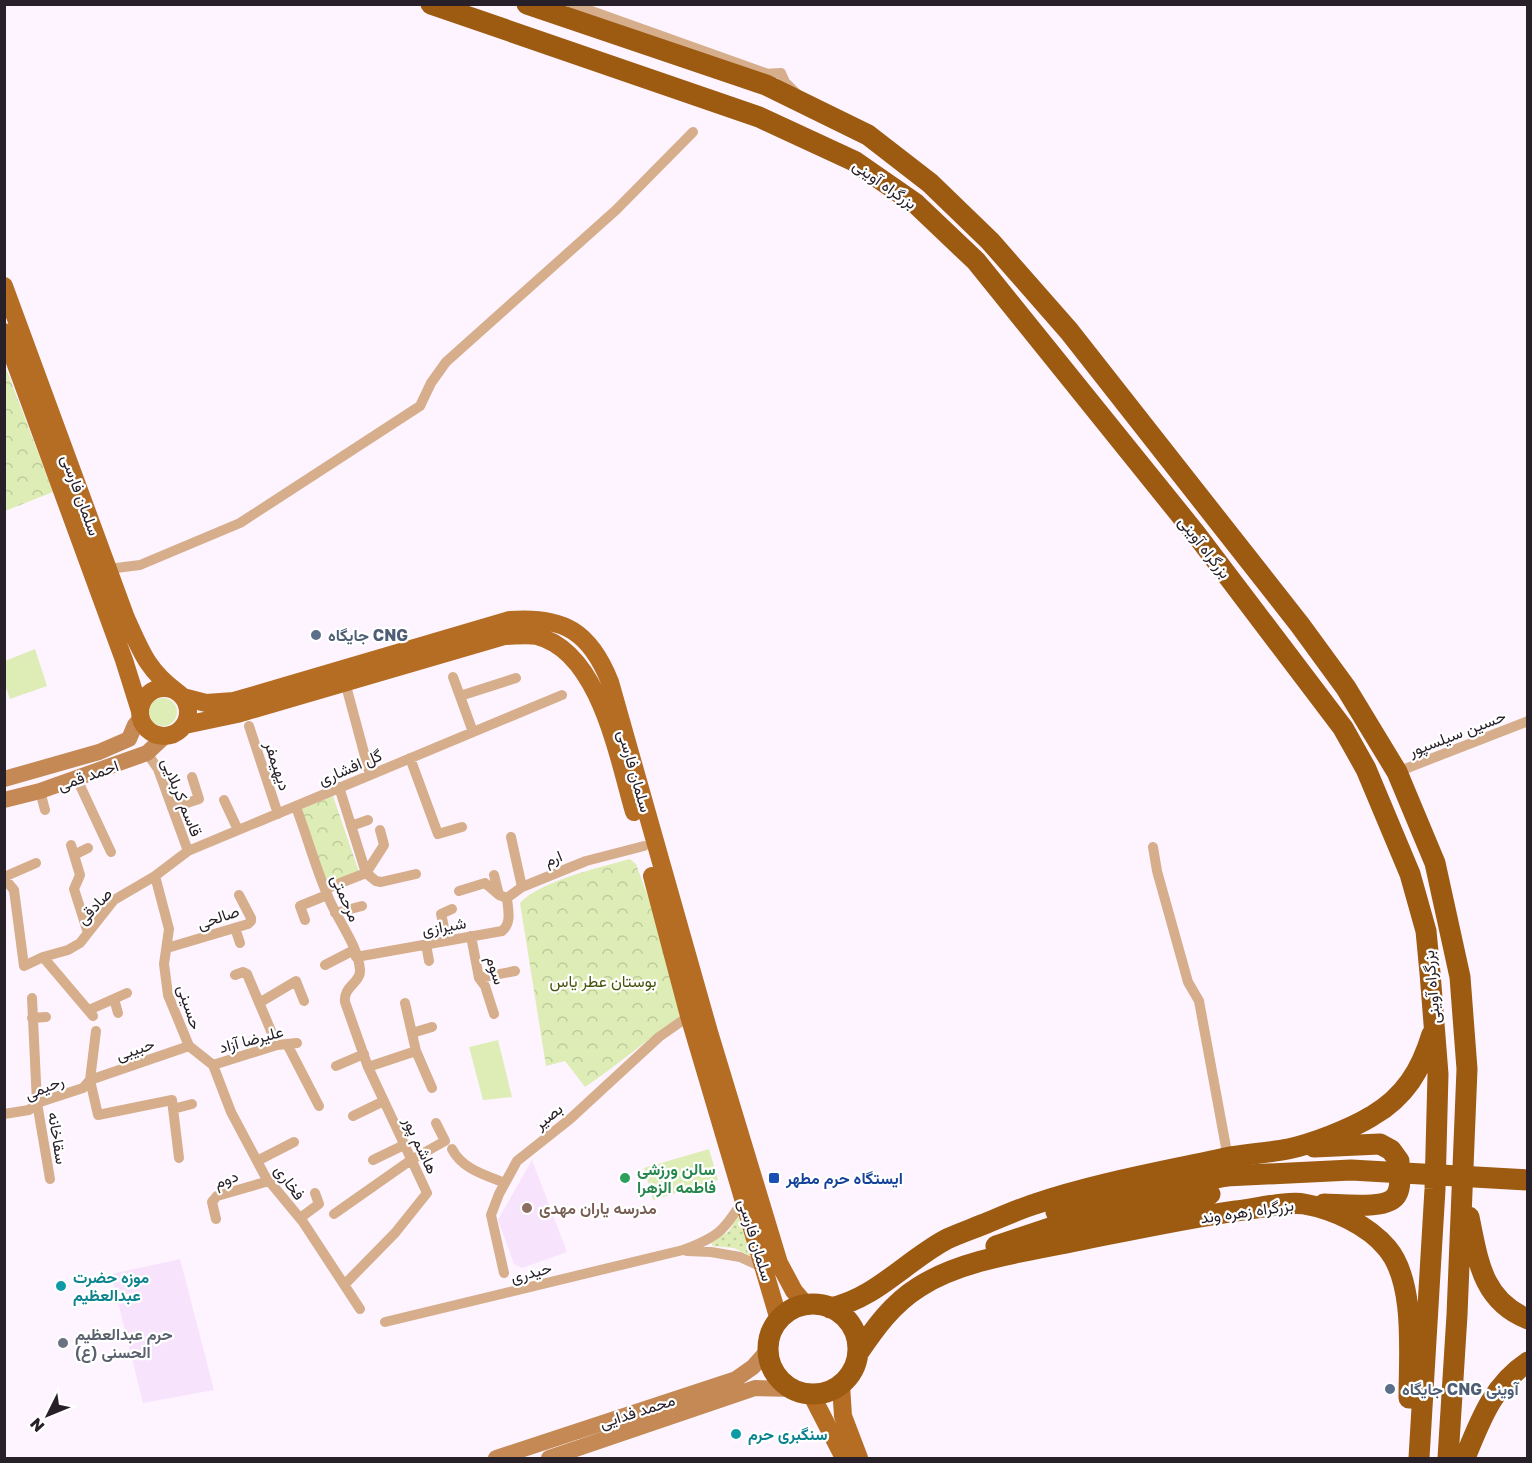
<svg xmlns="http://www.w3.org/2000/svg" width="1532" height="1463" font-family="'Golos Text',Vazirmatn,sans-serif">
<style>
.built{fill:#f8e3fd}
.grass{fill:#deedb6}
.forest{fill:url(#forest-crowns)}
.garden{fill:url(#garden-dots)}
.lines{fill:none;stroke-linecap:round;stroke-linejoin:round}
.street{stroke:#d6ae8c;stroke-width:10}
.secondary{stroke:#c48954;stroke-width:16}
.primary{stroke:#b56d23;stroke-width:18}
.highway{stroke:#9d5b11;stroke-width:21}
.highway-bridge{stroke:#9d5b11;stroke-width:21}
.service-dot{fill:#5c6f8a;stroke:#fff;stroke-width:2}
.leisure-dot{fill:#2e9e5b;stroke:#fff;stroke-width:2}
.transit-dot{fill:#1a4fb4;stroke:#fff;stroke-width:2}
.education-dot{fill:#8d6e63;stroke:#fff;stroke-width:2}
.culture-dot{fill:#0f9aa8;stroke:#fff;stroke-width:2}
.worship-dot{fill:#6b7280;stroke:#fff;stroke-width:2}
.labels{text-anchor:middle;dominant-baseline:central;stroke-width:4.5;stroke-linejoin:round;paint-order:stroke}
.street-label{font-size:16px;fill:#282029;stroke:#fff}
.service-label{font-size:16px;font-weight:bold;fill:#4e5e75;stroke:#fff;text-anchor:start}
.park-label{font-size:16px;fill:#46540b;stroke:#fff}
.leisure-label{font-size:16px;font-weight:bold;fill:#27864d;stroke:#fff;text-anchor:start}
.transit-label{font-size:16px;font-weight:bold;fill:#164399;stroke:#fff;text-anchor:start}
.education-label{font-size:16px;font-weight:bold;fill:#785e54;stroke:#fff;text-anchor:start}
.culture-label{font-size:16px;font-weight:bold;fill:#0d838f;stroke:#fff;text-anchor:start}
.worship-label{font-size:16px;font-weight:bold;fill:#5b616d;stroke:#fff;text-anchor:start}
</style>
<defs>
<pattern id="forest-crowns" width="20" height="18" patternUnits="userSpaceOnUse" patternTransform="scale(1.5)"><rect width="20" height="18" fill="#deedb6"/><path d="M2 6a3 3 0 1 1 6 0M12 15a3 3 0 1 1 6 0" fill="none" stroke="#becb9c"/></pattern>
<pattern id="garden-dots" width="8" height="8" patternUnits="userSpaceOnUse" patternTransform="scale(1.5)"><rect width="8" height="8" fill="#deedb6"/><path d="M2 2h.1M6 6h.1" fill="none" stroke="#becb9c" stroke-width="1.8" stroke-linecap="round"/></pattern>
</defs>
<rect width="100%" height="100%" fill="#fdf4ff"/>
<path class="built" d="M532 1160 567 1252 522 1268 514 1264 498 1220Z
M180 1259 214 1390 143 1403 111 1274Z"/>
<path class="grass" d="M35 649 47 686 10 699 5 685V661Z
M149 712a14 14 0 1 1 28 0a14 14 0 1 1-28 0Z
M498 1040 512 1097 483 1100 469 1047Z
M709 1149 718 1180 653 1200 644 1168Z"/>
<path class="forest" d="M4 363 53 492 5 511H4Z
M333 796 359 872 327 885 302 809Z
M630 859 636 864 663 938 680 1006 679 1018C647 1039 618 1065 585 1087L565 1061 546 1066 520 903C540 881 601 867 630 859Z"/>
<path class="garden" d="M738 1215 751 1254 750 1256 734 1248 713 1246 711 1243 729 1231Z"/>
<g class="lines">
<path class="street" d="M572 4 768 74
M762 74 781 73 785 82 796 93
M108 569 140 565 240 523 420 406 431 383 446 362 616 210 693 132
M453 677 473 732
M345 682 370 775
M460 696 516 678
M249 726 278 814
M147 753 158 769 188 851
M410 758 438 834 462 827
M1397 772 1528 721
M77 779 111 852
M339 787 366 873
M40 791 45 810
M224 800 238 830
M296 807C307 836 315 866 327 894 336 919 358 944 360 970 361 983 343 986 345 1002L368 1067 427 1193 395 1233 345 1284
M172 808 199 799 192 777
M351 826 368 820
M511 837 522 887 586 861 644 846
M71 845 80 875 74 889 88 933
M1153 847 1157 871 1188 982 1199 1001 1228 1158
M74 855 88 848
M366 873 384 845 380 830
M494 875 499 895 507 898 522 887
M155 876 169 929 164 964 168 995 189 1046 213 1065
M4 877 36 863
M4 878 14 890 24 966 43 957 68 950 80 943 114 900 155 876 188 851 562 695
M325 889 366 873 376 881 381 882 416 874
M459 891 485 883 499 895
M335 913 362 906
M305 920 300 906 327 895
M235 928 240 943
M471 936 479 978 485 986 494 1014
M447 940 441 914 452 909
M426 944 429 961
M167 948 248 924 251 921V918L239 895
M43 957 93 1016
M356 957 502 931C512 923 508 910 507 898
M325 965 354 950
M235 975 243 972 247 974 277 1045
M479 978 515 971
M32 998 37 1103 50 1179
M114 999 118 1013
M259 1003 296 981 304 1001
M405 1003 416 1051 432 1088
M89 1010 127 993
M32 1018 46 1017
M96 1031 90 1080 98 1115 172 1100 179 1158
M412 1033 432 1027
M287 1044 319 1106
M213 1065 231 1112 265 1176 303 1222 360 1309
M213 1065 277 1045 297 1043
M336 1066 364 1054
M368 1067 416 1051
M173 1109 192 1104
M4 1114 29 1110 37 1103 83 1088 90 1080 189 1046
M353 1116 384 1101
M452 1149C462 1169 485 1175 505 1183
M373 1160 404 1145
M257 1161 294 1142
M334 1214 411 1160 445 1141 436 1123
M300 1218 319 1204 315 1193
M216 1219 212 1202 217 1196 269 1181
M687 1251 711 1252 740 1257 764 1268
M504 1273 491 1215 499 1194 517 1161 570 1119 659 1037 689 1016
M385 1322 683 1250C718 1237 724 1231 743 1200"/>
<path class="secondary" d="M4 779 99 752 129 739 135 725 141 719
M4 800 40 791 147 753 164 737
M496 1458 736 1379 753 1367 769 1349
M549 1458 755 1388 794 1389"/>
<path class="primary" d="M4 286 126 618C141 651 147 670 177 692
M4 332 124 660 140 711
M140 712a24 24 0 1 1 48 0a24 24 0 1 1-48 0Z
M183 697 206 703 234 701 510 620C564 616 590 632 610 682L709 1032 779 1263 794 1291 806 1305
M185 725 237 714 504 636C514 636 527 634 537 636 600 652 618 758 634 812
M652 876 689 1016 779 1320
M841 1385 843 1416 859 1458
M811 1394 844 1458"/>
<path class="highway" d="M431 4 759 117 854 161 916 204 976 261 1196 534 1343 728 1366 769 1410 874 1426 931 1430 973 1438 1074 1435 1189 1419 1458
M527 4 766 85 868 135 930 183 990 241 1069 331 1300 625 1346 688 1397 772 1435 863 1460 977 1467 1069 1457 1315 1448 1458
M1314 1147 1380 1144 1391 1150 1399 1161C1399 1170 1402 1185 1397 1194 1389 1211 1341 1204 1324 1204
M1056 1212 1226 1176
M1469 1217C1478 1260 1482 1301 1528 1319
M996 1246 1050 1228 1210 1194
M768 1349a45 45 0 1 1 90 0a45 45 0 1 1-90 0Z
M830 1308C875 1299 907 1260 947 1239 960 1233 975 1228 989 1222 1004 1216 1019 1209 1035 1204 1097 1183 1162 1172 1225 1158 1246 1154 1267 1153 1288 1149 1312 1144 1351 1129 1372 1116 1405 1097 1421 1070 1432 1034
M858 1353C875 1328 892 1304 919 1287 961 1260 1022 1252 1071 1242 1126 1231 1181 1219 1236 1211 1253 1209 1289 1201 1304 1204 1333 1209 1368 1225 1387 1248 1416 1282 1409 1355 1409 1398
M1465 1458C1480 1421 1493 1385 1528 1362"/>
<path class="highway-bridge" d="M1226 1176 1351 1170 1528 1180"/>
</g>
<g class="service-dot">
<circle cx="316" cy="635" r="6"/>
<circle cx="1390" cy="1389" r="6"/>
</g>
<circle class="leisure-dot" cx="625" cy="1178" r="6"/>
<rect class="transit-dot" x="768" y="1172" width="12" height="12" rx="3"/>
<circle class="education-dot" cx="527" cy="1208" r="6"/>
<g class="culture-dot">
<circle cx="61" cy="1286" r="6"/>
<circle cx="736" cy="1434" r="6"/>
</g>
<circle class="worship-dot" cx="63" cy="1343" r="6"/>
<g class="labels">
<g class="street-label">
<text transform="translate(885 184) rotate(35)">بزرگراه آوینی</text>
<text transform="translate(81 495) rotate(70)">سلمان فارسی</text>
<text transform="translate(1205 547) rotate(52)">بزرگراه آوینی</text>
<text transform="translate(1457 733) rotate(-21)">حسین سیلسپور</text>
<text transform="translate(278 766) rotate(72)">دیهیمفر</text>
<text transform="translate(350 767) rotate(-23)">گل افشاری</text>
<text transform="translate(635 771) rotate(74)">سلمان فارسی</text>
<text transform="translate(88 775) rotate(-19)">احمد قمی</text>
<text transform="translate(182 797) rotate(68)">قاسم کربلایی</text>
<text transform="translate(553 858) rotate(-22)">ارم</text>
<text transform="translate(346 898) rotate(66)">مرحمتی</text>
<text transform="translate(94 906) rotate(-47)">صادقی</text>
<text transform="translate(218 917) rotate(-19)">صالحی</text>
<text transform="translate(444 926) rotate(-10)">شیرازی</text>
<text transform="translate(496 970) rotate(72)">سوم</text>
<text transform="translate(1431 987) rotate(-95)">بزرگراه آوینی</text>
<text transform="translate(190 1007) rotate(72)">حسینی</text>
<text transform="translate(251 1039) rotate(-15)">علیرضا آزاد</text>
<text transform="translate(135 1049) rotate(-19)">حبیبی</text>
<text transform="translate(44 1087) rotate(-22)">رحیمی</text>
<text transform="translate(548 1116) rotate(-39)">بصیر</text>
<text transform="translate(58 1138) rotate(81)">سقاخانه</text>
<text transform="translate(421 1145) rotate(65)">هاشم پور</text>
<text transform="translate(226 1179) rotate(-20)">دوم</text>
<text transform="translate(290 1182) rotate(53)">فخاری</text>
<text transform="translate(1247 1211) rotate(-8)">بزرگراه زهره وند</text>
<text transform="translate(756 1240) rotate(73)">سلمان فارسی</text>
<text transform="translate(531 1272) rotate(-14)">حیدری</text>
<text transform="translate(637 1411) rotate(-18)">محمد فدایی</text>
</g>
<g class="service-label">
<text x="328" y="635">جایگاه CNG</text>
<text x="1402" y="1389">جایگاه CNG آوینی</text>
</g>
<g class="park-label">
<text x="603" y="981">بوستان عطر یاس</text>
</g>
<g class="leisure-label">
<text x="637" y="1169">سالن ورزشی<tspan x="637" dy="18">فاطمه الزهرا</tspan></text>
</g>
<g class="transit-label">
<text x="786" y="1178">ایستگاه حرم مطهر</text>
</g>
<g class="education-label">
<text x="539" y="1208">مدرسه یاران مهدی</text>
</g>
<g class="culture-label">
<text x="73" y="1277">موزه حضرت<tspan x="73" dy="18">عبدالعظیم</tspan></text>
<text x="748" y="1434">سنگبری حرم</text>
</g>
<g class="worship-label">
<text x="75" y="1334">حرم عبدالعظیم<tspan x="75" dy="18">الحسنی (ع)</tspan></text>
</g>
</g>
<rect width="1532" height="1463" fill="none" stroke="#282029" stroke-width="12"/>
<g transform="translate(48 1415) rotate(227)" stroke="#ffffff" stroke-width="4.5" paint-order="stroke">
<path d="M0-4.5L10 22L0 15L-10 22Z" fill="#282029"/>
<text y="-9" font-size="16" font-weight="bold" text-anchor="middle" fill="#282029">N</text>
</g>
</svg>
